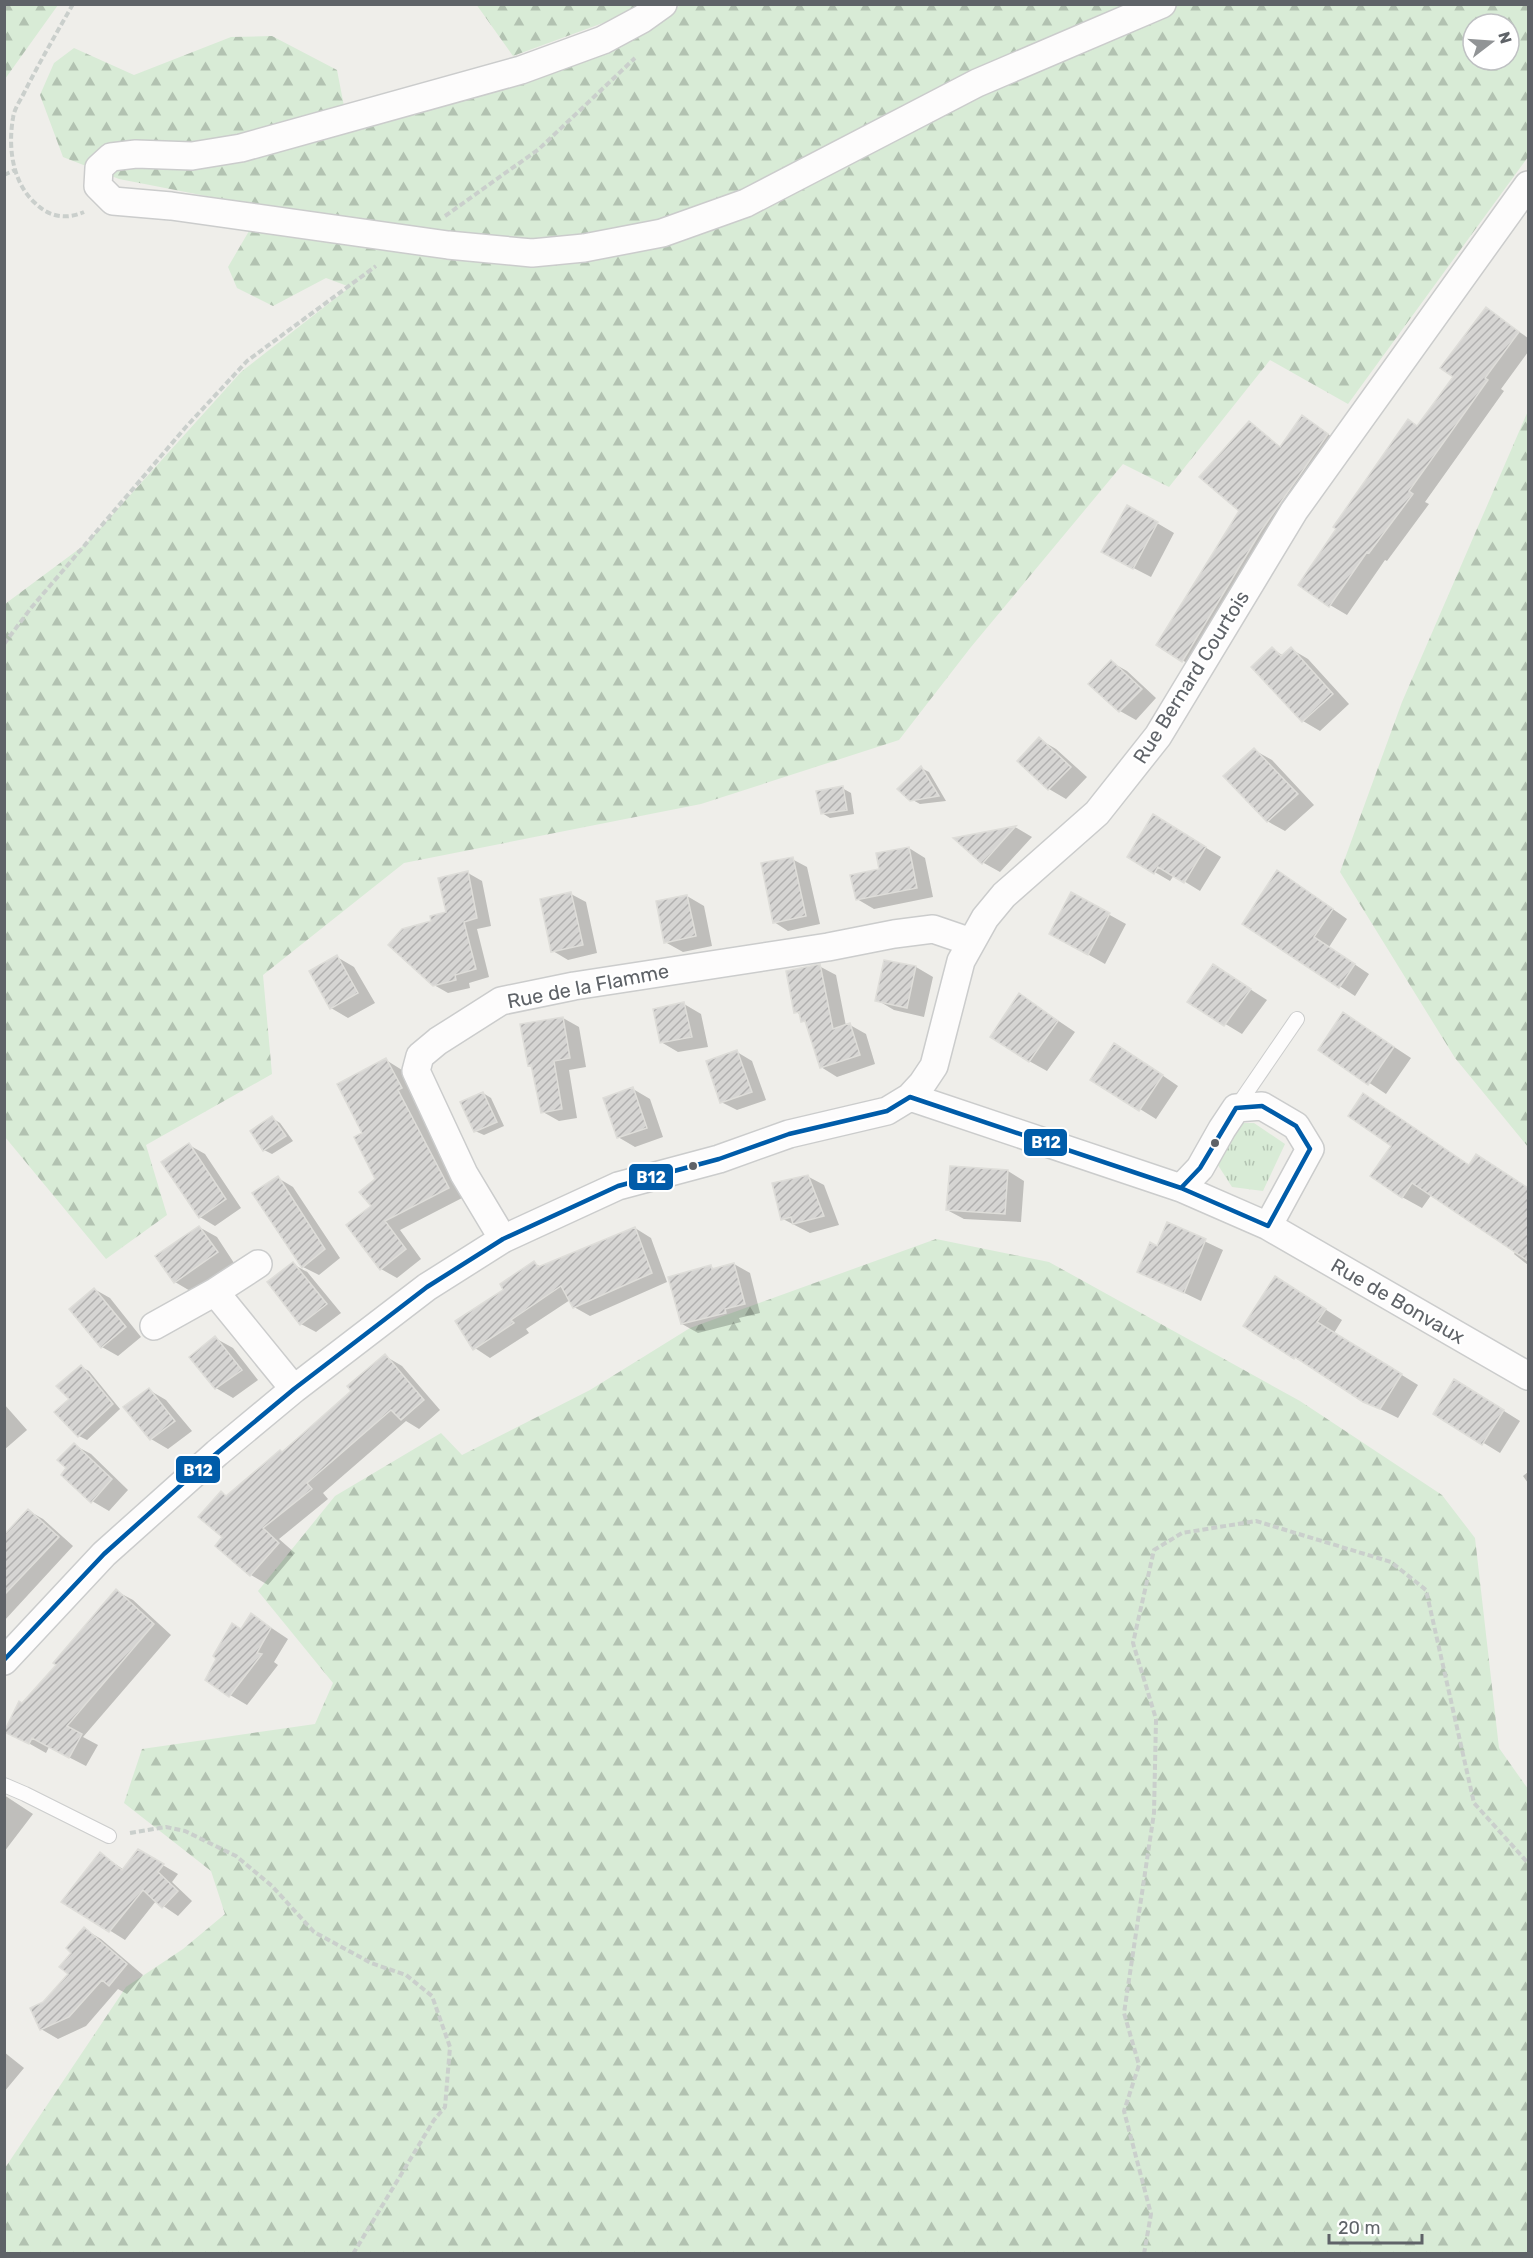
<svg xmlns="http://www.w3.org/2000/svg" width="1533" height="2258" font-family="Rubik,sans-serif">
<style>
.grass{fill:url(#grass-tufts)}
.forest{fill:url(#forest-firs);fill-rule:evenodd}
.shadow{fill:#0003}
.building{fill:url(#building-hatch);stroke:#deddd9;stroke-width:1.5}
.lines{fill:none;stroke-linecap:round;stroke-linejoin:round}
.lane-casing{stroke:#cbcccc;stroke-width:16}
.street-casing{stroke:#cbcccc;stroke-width:30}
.path{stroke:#cacfcc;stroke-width:4;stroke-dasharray:6 3;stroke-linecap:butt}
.lane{stroke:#fdfcfc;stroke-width:14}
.street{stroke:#fdfcfc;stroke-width:27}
.bus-1-casing{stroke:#fff;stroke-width:9}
.bus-1{stroke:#005ca9;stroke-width:4.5}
.bus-dot{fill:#5f6368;stroke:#fff;stroke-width:2}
.labels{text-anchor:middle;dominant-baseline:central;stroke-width:4.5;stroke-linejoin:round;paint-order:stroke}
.street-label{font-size:20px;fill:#5f6368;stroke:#fff}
.line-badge{stroke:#fff;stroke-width:2}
.badge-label{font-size:16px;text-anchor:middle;font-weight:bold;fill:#fff}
</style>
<defs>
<pattern id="grass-tufts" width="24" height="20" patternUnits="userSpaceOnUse" patternTransform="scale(1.5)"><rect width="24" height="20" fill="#d8ebd6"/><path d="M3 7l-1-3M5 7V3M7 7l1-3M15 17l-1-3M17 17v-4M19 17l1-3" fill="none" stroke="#b2c2b1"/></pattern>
<pattern id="forest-firs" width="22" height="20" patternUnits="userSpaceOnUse" patternTransform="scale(1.5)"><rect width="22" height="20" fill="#d8ebd6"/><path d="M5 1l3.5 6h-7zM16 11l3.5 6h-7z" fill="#b2c2b1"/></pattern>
<pattern id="building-hatch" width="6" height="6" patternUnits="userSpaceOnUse" patternTransform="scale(1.5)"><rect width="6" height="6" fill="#d6d5d3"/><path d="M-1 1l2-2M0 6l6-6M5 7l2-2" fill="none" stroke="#b1b0af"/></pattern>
</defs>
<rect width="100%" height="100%" fill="#efeeea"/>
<path class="grass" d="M1241 1123H1254L1285 1144 1263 1191 1232 1187 1216 1162Z"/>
<path class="forest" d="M5 4 58 5 5 79 4 5Z
M476 4 637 5 622 16 513 56Z
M680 5H1528V157L1348 404 1270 360 1169 487 1123 464 971 647 899 740 701 804 404 863 263 975 272 1074 146 1145 167 1215 106 1259 5 1137V604L87 543 241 372 350 287 326 278 273 306 237 288 228 267 263 207 119 179 63 157 40 95 54 63 74 48 134 75 231 37 272 36 337 70 349 132 537 76 653 28ZM1473 24H1509V60H1473Z
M1528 411V1147L1455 1058 1340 872 1402 702Z
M936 1239 1049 1262 1300 1401 1442 1495 1475 1538 1499 1748 1528 1789V2253H5V2168L126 1987 183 1949 225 1914 211 1871 124 1803 142 1749 315 1724 333 1683 258 1591 335 1496 441 1433 462 1455 590 1390 690 1328Z"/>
<path class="shadow" d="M1486 309 1528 338V352L1501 389 1504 391 1425 502 1429 504 1387 561 1385 560 1347 615 1330 605 1418 427 1455 376Z
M1312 422 1336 440 1192 666 1182 660 1241 511 1249 423 1281 448Z
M1157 523 1174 533 1151 577 1120 561Z
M1272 649 1284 656 1291 649 1308 659 1349 704 1320 731 1303 721Z
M1111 662 1127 671 1156 698 1136 720 1120 711 1090 684Z
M1039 739 1056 749 1087 777 1066 799 1049 789Z
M1254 750 1272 760 1314 805 1285 831 1267 821Z
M921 768 929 772 946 801 920 804 911 799Z
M842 788 851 793 854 814 830 818 822 813Z
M1169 825 1221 857 1200 891 1174 875 1170 881 1129 857Z
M1015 827 1032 837 1000 872 982 862 956 839Z
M909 848 925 858 933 897 874 909 857 899Z
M792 859 807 867 820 924 788 931 774 922Z
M468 873 482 881 491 926 477 929 489 977 469 983 470 988 448 993 434 985 433 923 447 914Z
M1293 881 1347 919 1329 947 1369 974 1355 996 1244 924Z
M571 894 586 902 597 953 568 960 553 951Z
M1072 894 1126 924 1105 964 1068 943Z
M687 896 704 906 712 946 683 952 665 942Z
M337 957 354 967 375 1003 348 1018 331 1008Z
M819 966 836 975 846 1026 850 1025 866 1034 875 1064 837 1077 821 1067 807 1023 802 1021 801 1015 796 1012Z
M1214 966 1267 1000 1242 1034 1189 1002Z
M916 967 933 977 924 1017 894 1010 877 1000Z
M1020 995 1075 1032 1047 1071 1029 1061Z
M684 1004 701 1014 708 1047 678 1052 661 1042Z
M1344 1014 1411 1058 1386 1094 1320 1050Z
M563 1018 579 1027 586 1067 569 1070 577 1118 559 1121 543 1112 533 1068 529 1065Z
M737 1052 752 1061 766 1100 737 1110 721 1102Z
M1131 1054 1178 1086 1156 1119 1092 1079Z
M386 1060 402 1070 417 1097 413 1099 464 1197 400 1230 421 1259 397 1278 381 1269 373 1207 377 1180 364 1134Z
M633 1089 650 1099 663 1137 635 1147 618 1137Z
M483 1093 491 1098 504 1126 484 1135 475 1131Z
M1364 1095 1475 1170 1477 1156 1528 1188V1203L1524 1210 1528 1213V1265L1514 1254 1516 1251 1432 1194 1422 1208 1402 1197 1393 1145Z
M272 1118 280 1123 293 1141 272 1154 264 1150Z
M189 1145 205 1154 241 1208 215 1226 200 1217Z
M1008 1171 1024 1181 1021 1222 964 1219 947 1210Z
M807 1176 824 1185 839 1225 810 1233 783 1219Z
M278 1178 293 1187 340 1258 319 1275 303 1267 254 1194Z
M1168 1224 1223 1250 1201 1301 1139 1271 1158 1248Z
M199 1227 217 1237 234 1263 192 1292 175 1282Z
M635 1228 651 1238 667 1282 590 1316 574 1307 570 1300 526 1329 529 1333 490 1358 475 1348 506 1290 534 1263 541 1267Z
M293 1264 307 1272 304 1268 341 1313 316 1332 301 1324Z
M734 1264 750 1273 760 1313 739 1318 741 1322 698 1333 682 1324 711 1267 715 1269Z
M1292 1288 1342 1320 1334 1333 1418 1385 1398 1418 1364 1401 1245 1326Z
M94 1289 110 1298 141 1337 118 1356 102 1347Z
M215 1338 233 1348 258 1380 233 1398 216 1388 191 1357Z
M385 1356 402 1366 440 1410 419 1429 406 1421 323 1493 328 1499 279 1539 295 1553 268 1585 251 1575 224 1536 221 1493 227 1497 283 1453 354 1391Z
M81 1367 89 1371 120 1409 87 1440 79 1436 72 1400Z
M149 1390 166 1400 192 1431 168 1449 151 1439Z
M1472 1391 1520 1421 1500 1453 1435 1413Z
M4 1404 27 1430 4 1450Z
M74 1445 91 1454 128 1490 109 1511 92 1501 68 1468Z
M1528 1472V1483L1523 1476Z
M29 1511 43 1519 73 1546 4 1621V1537Z
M116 1591 133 1600 171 1635 83 1737 98 1745 86 1766 49 1747 46 1753 23 1740V1704L58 1665Z
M252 1615 288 1639 274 1662 278 1665 247 1705 230 1695 242 1631Z
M4 1795 33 1814 4 1852Z
M139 1851 178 1874 172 1882 192 1901 178 1916 156 1901 125 1940 63 1901 101 1854 124 1870Z
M84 1929 101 1939 143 1975 127 1994 118 1989 86 2026 58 2039 41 2029 44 2003 70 1974Z
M4 2052 24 2068 4 2092Z"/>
<path class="building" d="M1486 307 1519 332 1485 378 1488 380 1409 491 1413 494 1369 553 1367 552 1329 607 1298 585 1336 529 1333 527 1408 419 1417 426 1453 377 1440 368Z
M1302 415 1328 434 1261 531 1182 662 1156 645 1239 511 1199 477 1249 421 1280 447Z
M1127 505 1158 522 1133 569 1101 552Z
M1272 647 1281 656 1291 647 1333 694 1302 722 1251 667Z
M1111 660 1142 689 1119 712 1088 684Z
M1039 737 1071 767 1048 790 1017 761Z
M1254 748 1298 794 1267 822 1223 776Z
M921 766 939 796 910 801 897 789Z
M843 786 847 810 821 814 816 791Z
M1153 814 1206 847 1184 883 1158 867 1154 874 1127 857Z
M1016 826 982 864 953 838Z
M909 847 917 888 856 900 850 875 879 869 876 853Z
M793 857 806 916 773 923 761 863Z
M1277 870 1333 909 1314 937 1355 964 1339 988 1242 924Z
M468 871 477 918 464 922 476 969 455 975 456 980 433 986 388 945 402 929 431 921 430 916 446 912 438 878Z
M571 892 583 945 551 952 540 899Z
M1071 892 1110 913 1088 955 1049 934Z
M687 895 696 936 664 943 656 901Z
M337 955 358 993 330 1009 309 971Z
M884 960 916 966 907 1008 875 1001Z
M820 964 833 1029 850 1023 860 1055 820 1068 805 1021 801 1022 799 1012 794 1013 786 971Z
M1213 964 1251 989 1224 1026 1187 1002Z
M1019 993 1058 1021 1029 1062 990 1037Z
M684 1002 692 1037 660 1043 653 1009Z
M1343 1012 1394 1047 1368 1085 1318 1050Z
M563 1017 570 1058 554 1061 562 1109 541 1113 531 1065 528 1066 520 1024Z
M1114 1043 1163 1075 1139 1111 1090 1080Z
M737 1050 752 1092 720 1103 706 1061Z
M386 1058 402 1088 398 1090 449 1188 385 1221 406 1249 380 1270 346 1225 371 1206 359 1192 375 1179 354 1137 362 1133 337 1084Z
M633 1087 647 1128 617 1138 603 1098Z
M483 1092 497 1122 474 1132 460 1102Z
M1363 1093 1469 1165 1476 1154 1528 1188V1261L1412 1183 1402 1198 1370 1176 1391 1146 1348 1116Z
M272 1116 286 1136 263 1151 250 1131Z
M189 1143 226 1199 199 1218 161 1162Z
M950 1166 1008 1170 1005 1214 946 1210Z
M808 1175 824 1216 793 1224 791 1217 781 1220 772 1183Z
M278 1176 325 1249 302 1268 252 1193Z
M1167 1222 1206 1239 1184 1293 1137 1272 1150 1242 1157 1246Z
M199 1226 218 1252 174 1283 155 1256Z
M635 1227 652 1273 573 1308 561 1286 511 1320 514 1323 473 1350 455 1321 503 1290 500 1284 534 1261 538 1267Z
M293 1262 327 1304 300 1325 267 1282Z
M734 1263 745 1304 725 1309 726 1313 681 1324 668 1277 711 1265 712 1269Z
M1275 1276 1326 1309 1317 1322 1402 1374 1380 1409 1363 1402 1295 1357 1294 1359 1243 1326Z
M94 1288 126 1327 101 1348 69 1309Z
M215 1336 242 1370 215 1389 189 1357Z
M385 1354 424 1400 401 1420 391 1410 307 1483 312 1489 263 1528 279 1543 250 1576 215 1546 222 1537 198 1517 221 1491 226 1496 280 1450 282 1452 351 1391 347 1386Z
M81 1365 113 1404 78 1437 54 1412 69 1399 56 1386Z
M1454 1379 1504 1410 1482 1445 1433 1414Z
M149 1388 175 1421 150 1440 123 1407Z
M74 1443 112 1479 91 1503 61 1475 66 1468 57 1460Z
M28 1509 59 1537 4 1595V1535Z
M116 1589 154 1624 67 1726 82 1734 69 1758 32 1738 29 1744 4 1732 19 1701 22 1703 56 1665 53 1663Z
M251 1613 271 1628 257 1653 262 1654 229 1697 205 1680 216 1659 213 1656 232 1623 241 1629Z
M138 1849 164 1864 158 1872 178 1891 162 1908 143 1890 109 1932 61 1902 100 1852 122 1870Z
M84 1927 127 1964 109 1986 102 1980 69 2017 40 2030 30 2008 43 2002 68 1974 59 1967 71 1953 66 1948Z"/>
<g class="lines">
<g class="lane-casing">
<path id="lane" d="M1236 1108 1297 1019
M4 1785 25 1794 109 1836"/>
</g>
<g class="street-casing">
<path id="street" d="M663 4 642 19 603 40 521 70 241 148 192 156 136 154 111 157 99 168 98 186 113 201 171 206 448 245 532 253 584 248 662 233 746 203 977 83 1162 4
M910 1097 1181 1188 1268 1226 1528 1376
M1181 1188 1200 1168 1222 1129 1236 1108 1262 1106 1296 1126 1310 1149 1268 1226
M503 1239 464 1174 416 1071 420 1056 438 1041 501 1001 574 986 828 947 894 934 933 929 971 942
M258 1264 215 1292 294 1389
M154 1326 215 1292
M4 1661 104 1554 217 1453 294 1389 427 1287 503 1239 618 1186 719 1159 789 1134 887 1111 910 1097 922 1084 934 1066 961 961 985 918 1004 895 1097 813 1158 736 1294 511 1528 185"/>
</g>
<path class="path" d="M73 4C56 34 39 63 24 93 20 101 14 109 13 118 8 147 12 182 35 203 49 217 66 220 84 212
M4 175 15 170
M445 216 539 149 635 58
M4 644 31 608 185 428 247 361 376 266
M130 1833 166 1827 185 1831 236 1856 272 1886 314 1932 371 1963 406 1975 432 1996 450 2047 445 2107 434 2120 353 2254
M1144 2254 1151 2214 1124 2111 1139 2065 1124 2013 1154 1813 1156 1719 1133 1643 1154 1550 1182 1533 1256 1521 1391 1562 1426 1590 1474 1803 1528 1863"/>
<use href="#lane" class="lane"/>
<use href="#street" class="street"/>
<g class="bus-1-casing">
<path id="bus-1" d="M910 1097 1181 1188
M1262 1106 1296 1126 1310 1149 1268 1226 1181 1188 1200 1168 1236 1108Z
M4 1660 104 1554 217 1453 294 1389 427 1287 503 1239 618 1186 719 1159 789 1134 887 1111 910 1097"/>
</g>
<use href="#bus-1" class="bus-1"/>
</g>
<g class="bus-dot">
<circle cx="1215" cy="1143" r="5"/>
<circle cx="693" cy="1166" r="5"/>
</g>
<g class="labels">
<g class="street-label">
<text transform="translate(1191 677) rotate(-58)">Rue Bernard Courtois</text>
<text transform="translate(588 986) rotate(-11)">Rue de la Flamme</text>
<text transform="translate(1398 1301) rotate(30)">Rue de Bonvaux</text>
</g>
</g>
<g class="line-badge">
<rect x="1023" y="1128" width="45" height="29" rx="6" fill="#005ca9"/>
<rect x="628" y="1163" width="46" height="28" rx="6" fill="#005ca9"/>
<rect x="175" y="1455" width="46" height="29" rx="6" fill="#005ca9"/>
</g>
<g class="badge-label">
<text x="1046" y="1148">B12</text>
<text x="651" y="1183">B12</text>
<text x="198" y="1476">B12</text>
</g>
<rect width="1533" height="2258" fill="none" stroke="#5f6368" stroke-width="12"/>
<g transform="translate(1491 42) rotate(73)"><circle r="28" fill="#ffffff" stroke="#bfc1c3" stroke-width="1.5"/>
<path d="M0-4.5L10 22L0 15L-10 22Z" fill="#919496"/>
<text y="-9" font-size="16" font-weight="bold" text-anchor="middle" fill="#5f6368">N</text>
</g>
<path d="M1329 2234v9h93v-9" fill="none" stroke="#5f6368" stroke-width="3"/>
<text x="1338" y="2234" font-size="18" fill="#5f6368" stroke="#ffffff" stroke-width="4.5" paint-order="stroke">20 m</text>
</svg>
